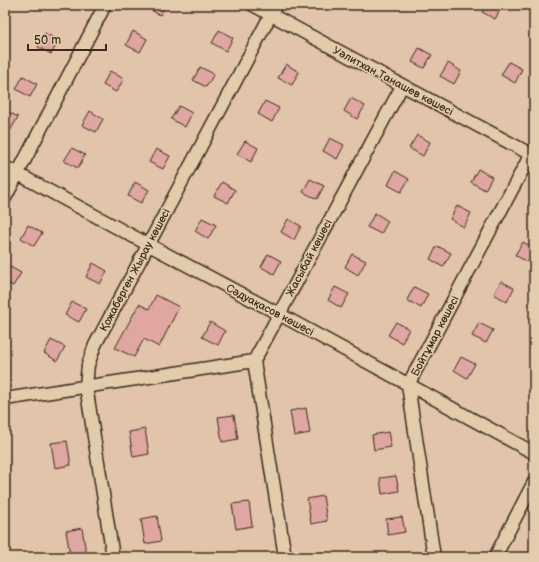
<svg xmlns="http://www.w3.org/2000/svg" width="539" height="562" font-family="'Balsamiq Sans',sans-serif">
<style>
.building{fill:#e0a6a2;stroke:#3b2a1e}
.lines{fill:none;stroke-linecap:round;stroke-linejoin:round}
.street-casing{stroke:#3b2a1e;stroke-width:15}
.street{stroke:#e3ccac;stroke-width:12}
.labels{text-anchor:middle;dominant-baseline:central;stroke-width:3;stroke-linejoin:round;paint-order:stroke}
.street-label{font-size:11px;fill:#3b2a1e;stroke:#e3ccac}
</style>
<rect width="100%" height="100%" fill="#e2c4aa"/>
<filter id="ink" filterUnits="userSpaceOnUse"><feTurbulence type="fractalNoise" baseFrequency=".025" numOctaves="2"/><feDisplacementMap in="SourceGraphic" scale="8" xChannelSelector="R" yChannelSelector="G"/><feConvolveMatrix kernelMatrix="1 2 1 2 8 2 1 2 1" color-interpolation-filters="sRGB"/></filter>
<g filter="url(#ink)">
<path class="building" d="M142 5H166L160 15Z
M486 5H503L495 19 482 12Z
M219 30 233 38 226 51 212 43Z
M133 31 147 39 140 52 126 45Z
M45 33 59 41 51 54 38 47Z
M419 48 432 55 424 68 412 62Z
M509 62 522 69 515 83 501 75Z
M448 63 461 71 454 84 440 76Z
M286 64 299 72 292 85 278 78Z
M200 67 214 74 206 87 193 80Z
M110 71 124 79 116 92 103 85Z
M23 76 37 84 30 97 16 89Z
M351 98 365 106 357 119 344 111Z
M265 101 279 108 272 122 258 114Z
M179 106 192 113 185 127 171 119Z
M5 110 18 117 5 140Z
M90 111 103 119 96 132 82 125Z
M417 135 430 142 423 156 409 148Z
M330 138 344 145 337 159 323 151Z
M245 141 258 148 251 162 237 154Z
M72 148 85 155 78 168 64 161Z
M156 149 170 156 163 169 149 162Z
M478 169 492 177 485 190 471 182Z
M395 171 409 179 401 192 388 185Z
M310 179 324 186 317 199 303 192Z
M135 182 149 190 141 203 128 196Z
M222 182 235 190 228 203 214 196Z
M457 206 471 213 464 227 450 219Z
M375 213 388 221 381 234 367 227Z
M202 218 216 225 208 239 195 231Z
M288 219 301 226 294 240 281 232Z
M28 225 42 233 34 246 21 238Z
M523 242 534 248V254L529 263 515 255Z
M437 246 451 253 443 267 430 259Z
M268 254 281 261 274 274 261 267Z
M352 254 366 261 358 275 345 267Z
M93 263 107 271 100 284 86 277Z
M5 264 21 273 13 286 5 282Z
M501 281 514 288 507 302 494 294Z
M335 287 349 294 341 308 328 300Z
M414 287 428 294 421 308 407 300Z
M156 295 179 307 159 347 144 339 134 357 115 348 139 304 149 309Z
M72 302 86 309 79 322 65 315Z
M210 322 225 331 218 345 202 337Z
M396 322 409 329 402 343 388 335Z
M479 323 493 330 486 343 472 336Z
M51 340 65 347 57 361 44 353Z
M461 357 475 364 467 378 454 370Z
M306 408 310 433 294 436 290 411Z
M234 415 238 439 222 442 218 417Z
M145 429 149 454 133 457 129 432Z
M388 432 391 447 374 450 372 435Z
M67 441 71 465 55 468 51 443Z
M396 476 399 491 382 494 380 478Z
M323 496 327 521 311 524 307 499Z
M249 502 252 526 236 529 232 504Z
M157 516 161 541 145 544 141 519Z
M402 517 405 532 388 535 386 519Z
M82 528 86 553 70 555 66 531Z"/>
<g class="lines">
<g class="street-casing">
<path id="street" d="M253 5 534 156
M5 167 149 245 279 314 534 453
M5 198 105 5
M5 399 254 361
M113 557 86 386 88 365 95 345 276 5
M285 557 254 361 402 86
M434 557 408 385 531 154
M495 557 534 482"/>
</g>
<use href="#street" class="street"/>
</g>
</g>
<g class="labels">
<g class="street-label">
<text transform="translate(393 81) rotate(28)">Уәлитхан Танашев көшесі</text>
<text transform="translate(309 258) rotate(-62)">Жасыбай көшесі</text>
<text transform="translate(135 270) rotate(-62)">Қожаберген Жырау көшесі</text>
<text transform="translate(270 310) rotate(28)">Сәдуақасов көшесі</text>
<text transform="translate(435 336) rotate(-62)">Бойтұмар көшесі</text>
</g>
</g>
<rect width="539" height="562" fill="none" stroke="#e3ccac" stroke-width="20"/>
<rect x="10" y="10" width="519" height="542" fill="none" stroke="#3b2a1e" stroke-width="1.5" filter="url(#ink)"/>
<path d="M28 44v6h78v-6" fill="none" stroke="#3b2a1e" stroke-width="2"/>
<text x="34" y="44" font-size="12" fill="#3b2a1e" stroke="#e3ccac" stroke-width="3" paint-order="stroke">50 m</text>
</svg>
